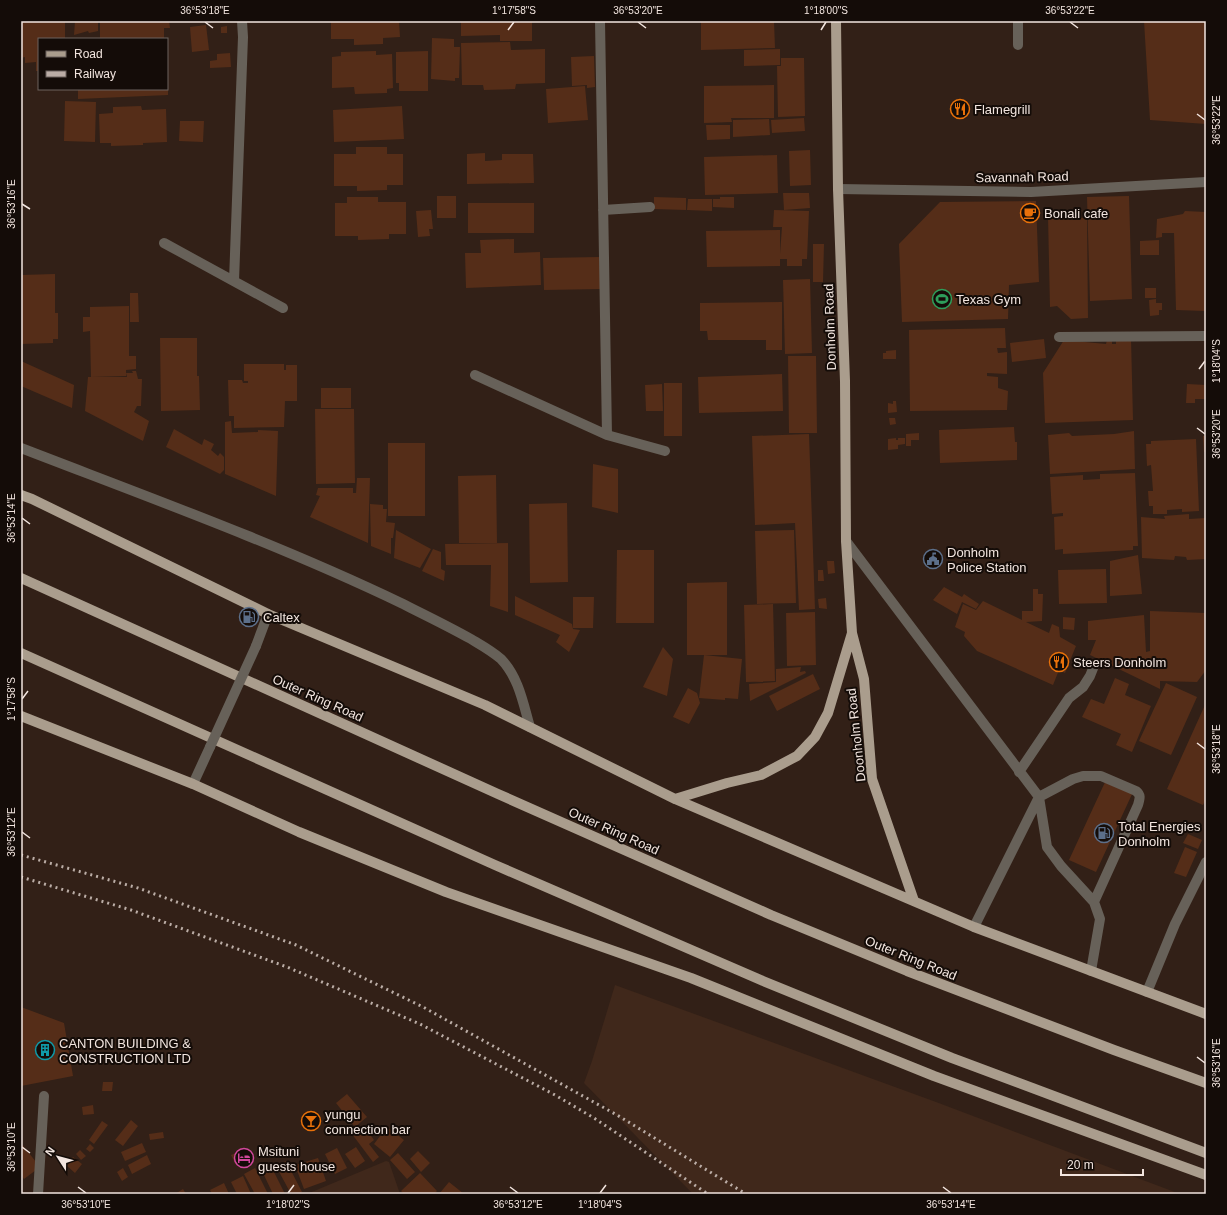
<svg xmlns="http://www.w3.org/2000/svg" width="1227" height="1215" font-family="Helvetica,sans-serif">
<style>
.built{fill:#40281b}
.building{fill:#552d18}
.lines{fill:none;stroke-linecap:round;stroke-linejoin:round}
.minor{stroke:#676159;stroke-width:10}
.major{stroke:#aa9d8d;stroke-width:10}
.rail{stroke:#bbada6;stroke-width:3;stroke-dasharray:2 4;stroke-linecap:butt}
.minor-bridge{stroke:#676159;stroke-width:10}
.ticks{fill:none;stroke:#f2e5df;stroke-width:1.5}
.labels{text-anchor:middle;dominant-baseline:central;stroke-width:4;stroke-linejoin:round;paint-order:stroke}
.poi-label{font-size:13px;fill:#f2e5df;stroke:#140c08;text-anchor:start}
.street-label{font-size:13px;fill:#f2e5df;stroke:#140c08}
.neatline{fill:none;stroke:#f2e5df;stroke-width:1.5}
.ticks-label{font-size:10px;text-anchor:middle;fill:#f2e5df}
</style>
<rect width="100%" height="100%" fill="#322017"/>
<path class="built" d="M615 985 936 1102 1180 1194H693L584 1083 592 1061Z
M386 1161 389 1162 400 1194H307Z"/>
<path class="building" d="M21 21H65V39H39V71H36V62L25 63V57L21 58Z
M75 21H98V31L89 33 88 31 74 35Z
M100 21H169L170 28H164V39H100Z
M331 21H399L400 37 383 38V44L354 45V39H331Z
M461 21H532V41H500V35L461 36Z
M701 21H774L775 48 701 50Z
M1144 21H1206V124L1150 120Z
M206 25 209 50 192 52 190 27Z
M227 26V33H221V27Z
M432 38 454 39V47H460L459 78H455V81L431 79Z
M510 42 511 50 545 49V83L516 84 515 89 484 90 483 85H462L461 43Z
M780 49V65L744 66V50Z
M376 51V55L392 54 393 88 387 89V93L355 94 354 87 332 88V57L341 56V52Z
M428 51V91H399V83H396V52Z
M230 53 231 67 210 68V61L217 60V54Z
M594 56 595 87 587 88V85L572 86 571 57Z
M781 58H804L805 116 778 117 777 66H781Z
M774 85V118H731L732 122 704 123V86Z
M585 86 588 120 548 123 546 89Z
M78 89H168V95L78 99Z
M65 101 96 102 95 142 64 141Z
M141 106 142 110 166 109 167 142 143 143V145L111 146V143H100L99 114 113 113V107Z
M402 106 404 139 334 142 333 110Z
M804 118 805 131 772 133 771 120Z
M769 119 770 135 733 137V120Z
M180 121H204L203 142 179 141Z
M706 125H730V139L707 140Z
M356 147H387V154H403V185H387V190L357 191V186H334V154H356Z
M810 150 811 185 790 186 789 151Z
M485 153V161L502 160V154H533L534 183 467 184V154Z
M777 155 778 193 705 195 704 157Z
M783 193H809L810 208 784 210Z
M437 196H456V218H437Z
M1129 196 1132 299 1090 301 1087 197Z
M347 197H378V202H406V234H389V239L358 240V236H335V203H347Z
M654 197 686 198V210L654 209Z
M720 197H734V208L713 207V199H720Z
M688 199H712V211L687 210Z
M1036 201 1039 282 1009 285 1008 319 902 322 899 244 940 202Z
M468 203H534V233H468Z
M431 210 433 229H429L430 236 418 237 416 211Z
M774 210 809 211 807 259H802V266H787V259H780V266L707 267 706 231 780 230V254L782 227H773Z
M1185 211 1206 212V311L1176 310 1174 233H1162V237L1156 238 1157 219 1183 214Z
M1048 216 1087 218 1088 318 1071 319 1057 306 1050 307Z
M514 239V253L540 252 541 285 466 288 465 253H481L480 240Z
M1159 240V255H1140V241Z
M813 244H824L823 282H813Z
M600 257 601 289 544 290 543 258Z
M55 274V313H58V339H53V343L21 344V275Z
M810 279 812 353 785 354 783 280Z
M1145 288H1156V298H1145Z
M130 293H138L139 322H130Z
M1156 299V303H1162V310H1159V315L1150 316 1149 300Z
M782 302V350H766V340H708L707 331H700V303Z
M129 306V356H136V369L126 370V376L91 377 90 331 83 332V317H90V307Z
M1005 328 1006 348H997L998 353 1007 352V374L987 373V376L998 377V388L1008 391 1007 410 910 411 909 330Z
M160 338H197V376H199L200 410 161 411Z
M1116 338H1131L1133 420 1045 423 1043 373 1064 340 1106 344 1107 340H1112V344H1116Z
M1044 339 1046 358 1012 362 1010 343Z
M896 350V359H883V353H886V351Z
M788 356H816L817 433H789Z
M21 361 74 385 72 408 21 386Z
M244 364H284V370H286V365H297V401H285L284 427 234 428V416H229L228 380H242L243 383H248V381H244Z
M132 371H136L138 379H142L141 406H137L134 412 149 421 143 441 85 411 88 377H127L126 373H133Z
M782 374 783 411 699 413 698 377Z
M664 383H682V436H664Z
M662 384 663 411H646L645 385Z
M1187 384 1206 385V399H1195V403H1186Z
M321 388H351V408H321Z
M893 401H896L897 412 888 413V403L893 404Z
M315 409H354L355 483 316 484Z
M889 418H895L896 424 890 425Z
M231 421 232 433 258 432V430L278 431 276 496 225 474V422Z
M1014 427 1015 442H1017V460L940 463 939 430Z
M174 429 202 445 204 439 214 444 211 450 218 456 220 453 224 457V470L220 474 166 447Z
M1134 431 1135 469 1050 474 1048 435 1069 433 1072 436 1114 434Z
M919 433V440H911V446H906V434Z
M809 434 815 609 799 610 795 523 755 525 752 436Z
M1203 436H1206V452H1204Z
M896 438V440H898V438H905V444L898 445V449L888 450V439Z
M1196 439 1199 511 1182 512V509L1167 510V514H1153V506H1149L1148 491H1153L1151 465 1147 466 1146 444H1151V441Z
M388 443H425V516H388Z
M593 464 618 469V513L592 507Z
M1135 473 1138 546H1133V550L1063 554V549L1055 550 1054 517 1063 516V513L1052 514 1050 477 1083 475V480L1100 479V474Z
M496 475 497 543H459L458 476Z
M357 478H370L368 543 310 517 320 496 316 495 318 488H353V493H356Z
M567 503 568 582 530 583 529 504Z
M370 504 383 505V509H387L386 522 395 523 393 538H391V554L371 546Z
M1189 514V519L1206 518V559L1187 560 1186 557 1175 556 1174 560 1142 558 1141 517 1165 519 1164 516Z
M396 530 431 549 420 568 394 558Z
M794 530 796 603 757 604 755 531Z
M508 543V612L490 606 491 565H446L445 544Z
M433 549 441 552V569L445 571 444 581 422 571Z
M617 550H654V623H616Z
M1138 555 1142 594 1110 596V561Z
M827 561H834L835 573 828 574Z
M1106 569 1107 603 1059 604 1058 570Z
M818 570H823L824 581H818Z
M727 582V655H687V583Z
M944 587 962 597 964 594 979 604 976 609 962 602 957 614 933 600Z
M1033 589H1038V594H1043L1042 621 1026 622 1049 633 1052 624 1059 627 1060 637 1076 646 1065 673 1059 670 1053 685 977 651 964 636 965 632 955 627 963 604 976 610 983 601 1022 620V611H1033Z
M515 596 572 624 573 629 580 630 569 652 556 642 560 635 515 615Z
M573 597H594L593 628H573Z
M826 598 827 609 819 608 818 599Z
M773 604 775 681 746 682 744 605Z
M1150 611 1206 613V670L1197 682 1160 681V689L1090 655 1096 640H1088V621L1144 615 1146 652 1150 651Z
M815 612 816 665 787 666 786 613Z
M1063 617 1075 618 1074 630 1063 629Z
M663 647 673 659 667 696 643 687Z
M704 655 742 659 738 699 725 698V700L699 698Z
M801 667 800 672 805 671 806 673 750 701 749 684 776 682V669Z
M813 674 820 689 777 711 769 696Z
M1115 678 1129 684 1125 695 1151 706 1132 752 1116 745 1121 734 1082 717 1091 699 1104 704Z
M1166 683 1197 697 1171 755 1139 741Z
M688 688 697 693 700 703 689 724 673 717Z
M1205 705 1206 706V799L1203 805 1167 789Z
M1106 780 1133 792 1096 872 1069 860Z
M1188 834 1202 840 1198 849 1183 843Z
M1185 847 1197 852 1186 877 1174 873Z
M21 1007 64 1023 73 1076 21 1086Z
M103 1082H113L112 1091H102Z
M347 1094 367 1117 355 1127 336 1103Z
M93 1105 94 1114 83 1115 82 1107Z
M131 1120 138 1126 123 1146 115 1140Z
M102 1121 108 1125 94 1144 89 1140Z
M363 1125 374 1140 369 1144 379 1157 373 1162 352 1134Z
M387 1127 404 1140 390 1157 374 1144Z
M163 1132 164 1138 150 1140 149 1134Z
M21 1143 40 1167 24 1179 21 1175Z
M142 1143 146 1152 125 1161 121 1152Z
M90 1144 94 1148 90 1152 86 1149Z
M356 1147 365 1161 355 1168 345 1154Z
M337 1148 347 1168 335 1174 325 1154Z
M246 1149 251 1158 236 1165 231 1155Z
M80 1150 86 1156 81 1160 76 1154Z
M418 1151 430 1163 421 1172 410 1159Z
M398 1153 415 1172 407 1179 390 1160Z
M147 1155 151 1164 132 1174 128 1165Z
M73 1157 82 1164 75 1173 67 1166Z
M318 1158 326 1181 304 1189 295 1165Z
M286 1161 302 1192 298 1194H291L276 1166Z
M271 1166 285 1194H273L262 1171Z
M123 1168 128 1177 122 1181 117 1172Z
M255 1168 268 1194H255L244 1174Z
M420 1173 437 1191 434 1194H404L401 1191Z
M243 1176 251 1194H237L231 1182Z
M449 1182 464 1194H439Z
M224 1183 229 1194H212L210 1190Z
M183 1189 186 1194H175Z"/>
<g class="lines">
<path class="minor" d="M600 21 607 435
M1018 45V21
M838 189 1031 192 1206 182
M603 210 650 207
M164 243 283 308
M234 281 243 37 242 21
M1059 337 1206 336
M475 375 607 435 665 451
M21 448C148 497 278 544 401 603 425 615 448 626 471 639 481 645 492 651 501 659 519 678 523 703 530 727
M846 541 1039 797 1047 847 1061 866 1094 902 1100 919 1091 971
M256 646 268 614
M1019 772 1069 698 1083 687 1090 676 1094 666
M193 784 210 747
M974 927 1039 797 1073 779 1083 776H1101L1136 791C1141 795 1140 798 1138 805L1094 902
M1147 992 1175 924 1206 862
M38 1194 44 1096"/>
<path class="major" d="M836 21 838 189 845 381 846 541 852 633 864 679 872 779 914 901
M21 495 32 499 268 614 485 705 675 799 974 927 1206 1014
M21 578 498 794 771 915 907 971 1114 1050 1206 1083
M21 653 495 865 763 981 952 1058 1206 1153
M21 716 193 784 299 832 446 892 691 978 934 1076 1206 1175
M675 799 727 783 761 775 797 756 815 737 828 713 852 633"/>
<path class="rail" d="M21 855 138 888 296 945 423 1007 617 1115 746 1194
M21 877 131 910 287 967 420 1024 555 1095 594 1118 708 1194"/>
<path class="minor-bridge" d="M210 747 256 646"/>
</g>
<path class="ticks" d="M205 22 213 28M638 22 646 28M1070 22 1078 28M508 30 514 22M821 30 826 22M1197 114 1205 120M22 204 30 209M1199 369 1205 361M1197 428 1205 434M22 518 30 524M22 699 28 691M1197 743 1205 749M22 832 30 838M1197 1057 1205 1063M22 1147 30 1153M78 1187 86 1193M510 1187 518 1193M943 1187 951 1193M288 1193 294 1185M600 1193 606 1185"/>
<defs>
<g id="restaurant-ring" transform="scale(1)"><circle r="9.5" fill="#140c08" stroke="#e8710a" stroke-width="1.5"/><path d="M-5-6h1v4h1v-4h1v4h1v-4h1v5L-1.5 .5V6h-2V.5L-5-1ZM5-6V6H3V1.5H1.5Q1.5-4 5-6Z" fill="#e8710a"/></g>
<g id="cafe-ring" transform="scale(1)"><circle r="9.5" fill="#140c08" stroke="#e8710a" stroke-width="1.5"/><path d="M-5.5-4.5H6V0H3Q3 3.5 0 3.5H-2.5Q-5.5 3.5-5.5 0ZM3-3.2v2h1.7v-2ZM-6 4.5H4V6H-6Z" fill="#e8710a"/></g>
<g id="stadium-ring" transform="scale(1)"><circle r="9.5" fill="#140c08" stroke="#2e9e5b" stroke-width="1.5"/><path d="M0-5a6.5 5 0 1 0 0 10a6.5 5 0 1 0 0-10ZM-3.5-1.8h7v3.6h-7Z" fill="#2e9e5b"/></g>
<g id="civic-ring" transform="scale(1)"><circle r="9.5" fill="#140c08" stroke="#5c6f8a" stroke-width="1.5"/><path d="M-.6-6.5H3V-4.5H.6V-3L4-1V1h2V6H-6V1h2V-1L-.6-3ZM-1.2 2.5V6h2.4V2.5Z" fill="#5c6f8a"/></g>
<g id="fuel-ring" transform="scale(1)"><circle r="9.5" fill="#140c08" stroke="#5c6f8a" stroke-width="1.5"/><path d="M-5.5-6h7V0h2V4h1.3V-2.5L3-4.5l.8-.8L6-3V5H2.5V1h-1V6h-7ZM-4.2-4.7v3.2H.2V-4.7Z" fill="#5c6f8a"/></g>
<g id="building-ring" transform="scale(1)"><circle r="9.5" fill="#140c08" stroke="#0f9aa8" stroke-width="1.5"/><path d="M-4-6H4V6H1V3H-1V6H-4ZM-2.5-4.3h1.7v1.8h-1.7ZM.8-4.3h1.7v1.8H.8ZM-2.5-1h1.7V.8h-1.7ZM.8-1h1.7V.8H.8Z" fill="#0f9aa8"/></g>
<g id="bar-ring" transform="scale(1)"><circle r="9.5" fill="#140c08" stroke="#e8710a" stroke-width="1.5"/><path d="M-6-5H6L.8 .8V4.5H3.5V6h-7V4.5H-.8V.8Z" fill="#e8710a"/></g>
<g id="hotel-ring" transform="scale(1)"><circle r="9.5" fill="#140c08" stroke="#d1479c" stroke-width="1.5"/><path d="M-6-4.5h1.5V1H6V5H4.5V3h-9V5H-6ZM-4 0a1.8 1.8 0 1 1 3.6 0ZM.5 0V-2.5h3Q6-2.5 6 0Z" fill="#d1479c"/></g>
</defs>
<g fill-rule="evenodd">
<use href="#restaurant-ring" x="960" y="109"/>
<use href="#cafe-ring" x="1030" y="213"/>
<use href="#stadium-ring" x="942" y="299"/>
<use href="#civic-ring" x="933" y="559"/>
<use href="#fuel-ring" x="249" y="617"/>
<use href="#restaurant-ring" x="1059" y="662"/>
<use href="#fuel-ring" x="1104" y="833"/>
<use href="#building-ring" x="45" y="1050"/>
<use href="#bar-ring" x="311" y="1121"/>
<use href="#hotel-ring" x="244" y="1158"/>
</g>
<g class="labels">
<g class="poi-label">
<text x="974" y="109">Flamegrill</text>
<text x="1044" y="213">Bonali cafe</text>
<text x="956" y="299">Texas Gym</text>
<text x="947" y="552">Donholm<tspan x="947" dy="15">Police Station</tspan></text>
<text x="263" y="617">Caltex</text>
<text x="1073" y="662">Steers Donholm</text>
<text x="1118" y="826">Total Energies<tspan x="1118" dy="15">Donholm</tspan></text>
<text x="59" y="1043">CANTON BUILDING &amp;<tspan x="59" dy="15">CONSTRUCTION LTD</tspan></text>
<text x="325" y="1114">yungu<tspan x="325" dy="15">connection bar</tspan></text>
<text x="258" y="1151">Msituni<tspan x="258" dy="15">guests house</tspan></text>
</g>
<g class="street-label">
<text transform="translate(1022 177) rotate(-1)">Savannah Road</text>
<text transform="translate(830 327) rotate(-92)">Donholm Road</text>
<text transform="translate(318 698) rotate(24)">Outer Ring Road</text>
<text transform="translate(856 735) rotate(-96)">Doonholm Road</text>
<text transform="translate(614 831) rotate(24)">Outer Ring Road</text>
<text transform="translate(911 958) rotate(22)">Outer Ring Road</text>
</g>
</g>
<rect width="1227" height="1215" fill="none" stroke="#140c08" stroke-width="44"/>
<rect x="38" y="38" width="130" height="52" fill="#140c08" stroke="#6d635e"/>
<rect x="46" y="51" width="20" height="6" fill="#aa9d8d" stroke="#6d635e"/>
<text x="74" y="58" font-size="12" fill="#f2e5df">Road</text>
<rect x="46" y="71" width="20" height="6" fill="#bbada6" stroke="#6d635e"/>
<text x="74" y="78" font-size="12" fill="#f2e5df">Railway</text>
<g transform="translate(58 1157) rotate(306)" stroke="#140c08" stroke-width="3" paint-order="stroke">
<path d="M0-3L7 15L0 10L-7 15Z" fill="#f2e5df"/>
<text y="-6" font-size="11" font-weight="bold" text-anchor="middle" fill="#f2e5df">N</text>
</g>
<path d="M1061 1169v6h82v-6" fill="none" stroke="#f2e5df" stroke-width="2"/>
<text x="1067" y="1169" font-size="12" fill="#f2e5df" stroke="#140c08" stroke-width="3" paint-order="stroke">20 m</text>
<rect x="22" y="22" width="1183" height="1171" class="neatline"/>
<g class="ticks-label">
<text x="205" y="14">36°53'18"E</text>
<text x="514" y="14">1°17'58"S</text>
<text x="638" y="14">36°53'20"E</text>
<text x="826" y="14">1°18'00"S</text>
<text x="1070" y="14">36°53'22"E</text>
<text transform="translate(1216 120) rotate(-90)" y="4">36°53'22"E</text>
<text transform="translate(11 204) rotate(-90)" y="4">36°53'16"E</text>
<text transform="translate(1216 361) rotate(-90)" y="4">1°18'04"S</text>
<text transform="translate(1216 434) rotate(-90)" y="4">36°53'20"E</text>
<text transform="translate(11 518) rotate(-90)" y="4">36°53'14"E</text>
<text transform="translate(11 699) rotate(-90)" y="4">1°17'58"S</text>
<text transform="translate(1216 749) rotate(-90)" y="4">36°53'18"E</text>
<text transform="translate(11 832) rotate(-90)" y="4">36°53'12"E</text>
<text transform="translate(1216 1063) rotate(-90)" y="4">36°53'16"E</text>
<text transform="translate(11 1147) rotate(-90)" y="4">36°53'10"E</text>
<text x="86" y="1208">36°53'10"E</text>
<text x="288" y="1208">1°18'02"S</text>
<text x="518" y="1208">36°53'12"E</text>
<text x="600" y="1208">1°18'04"S</text>
<text x="951" y="1208">36°53'14"E</text>
</g>
</svg>
